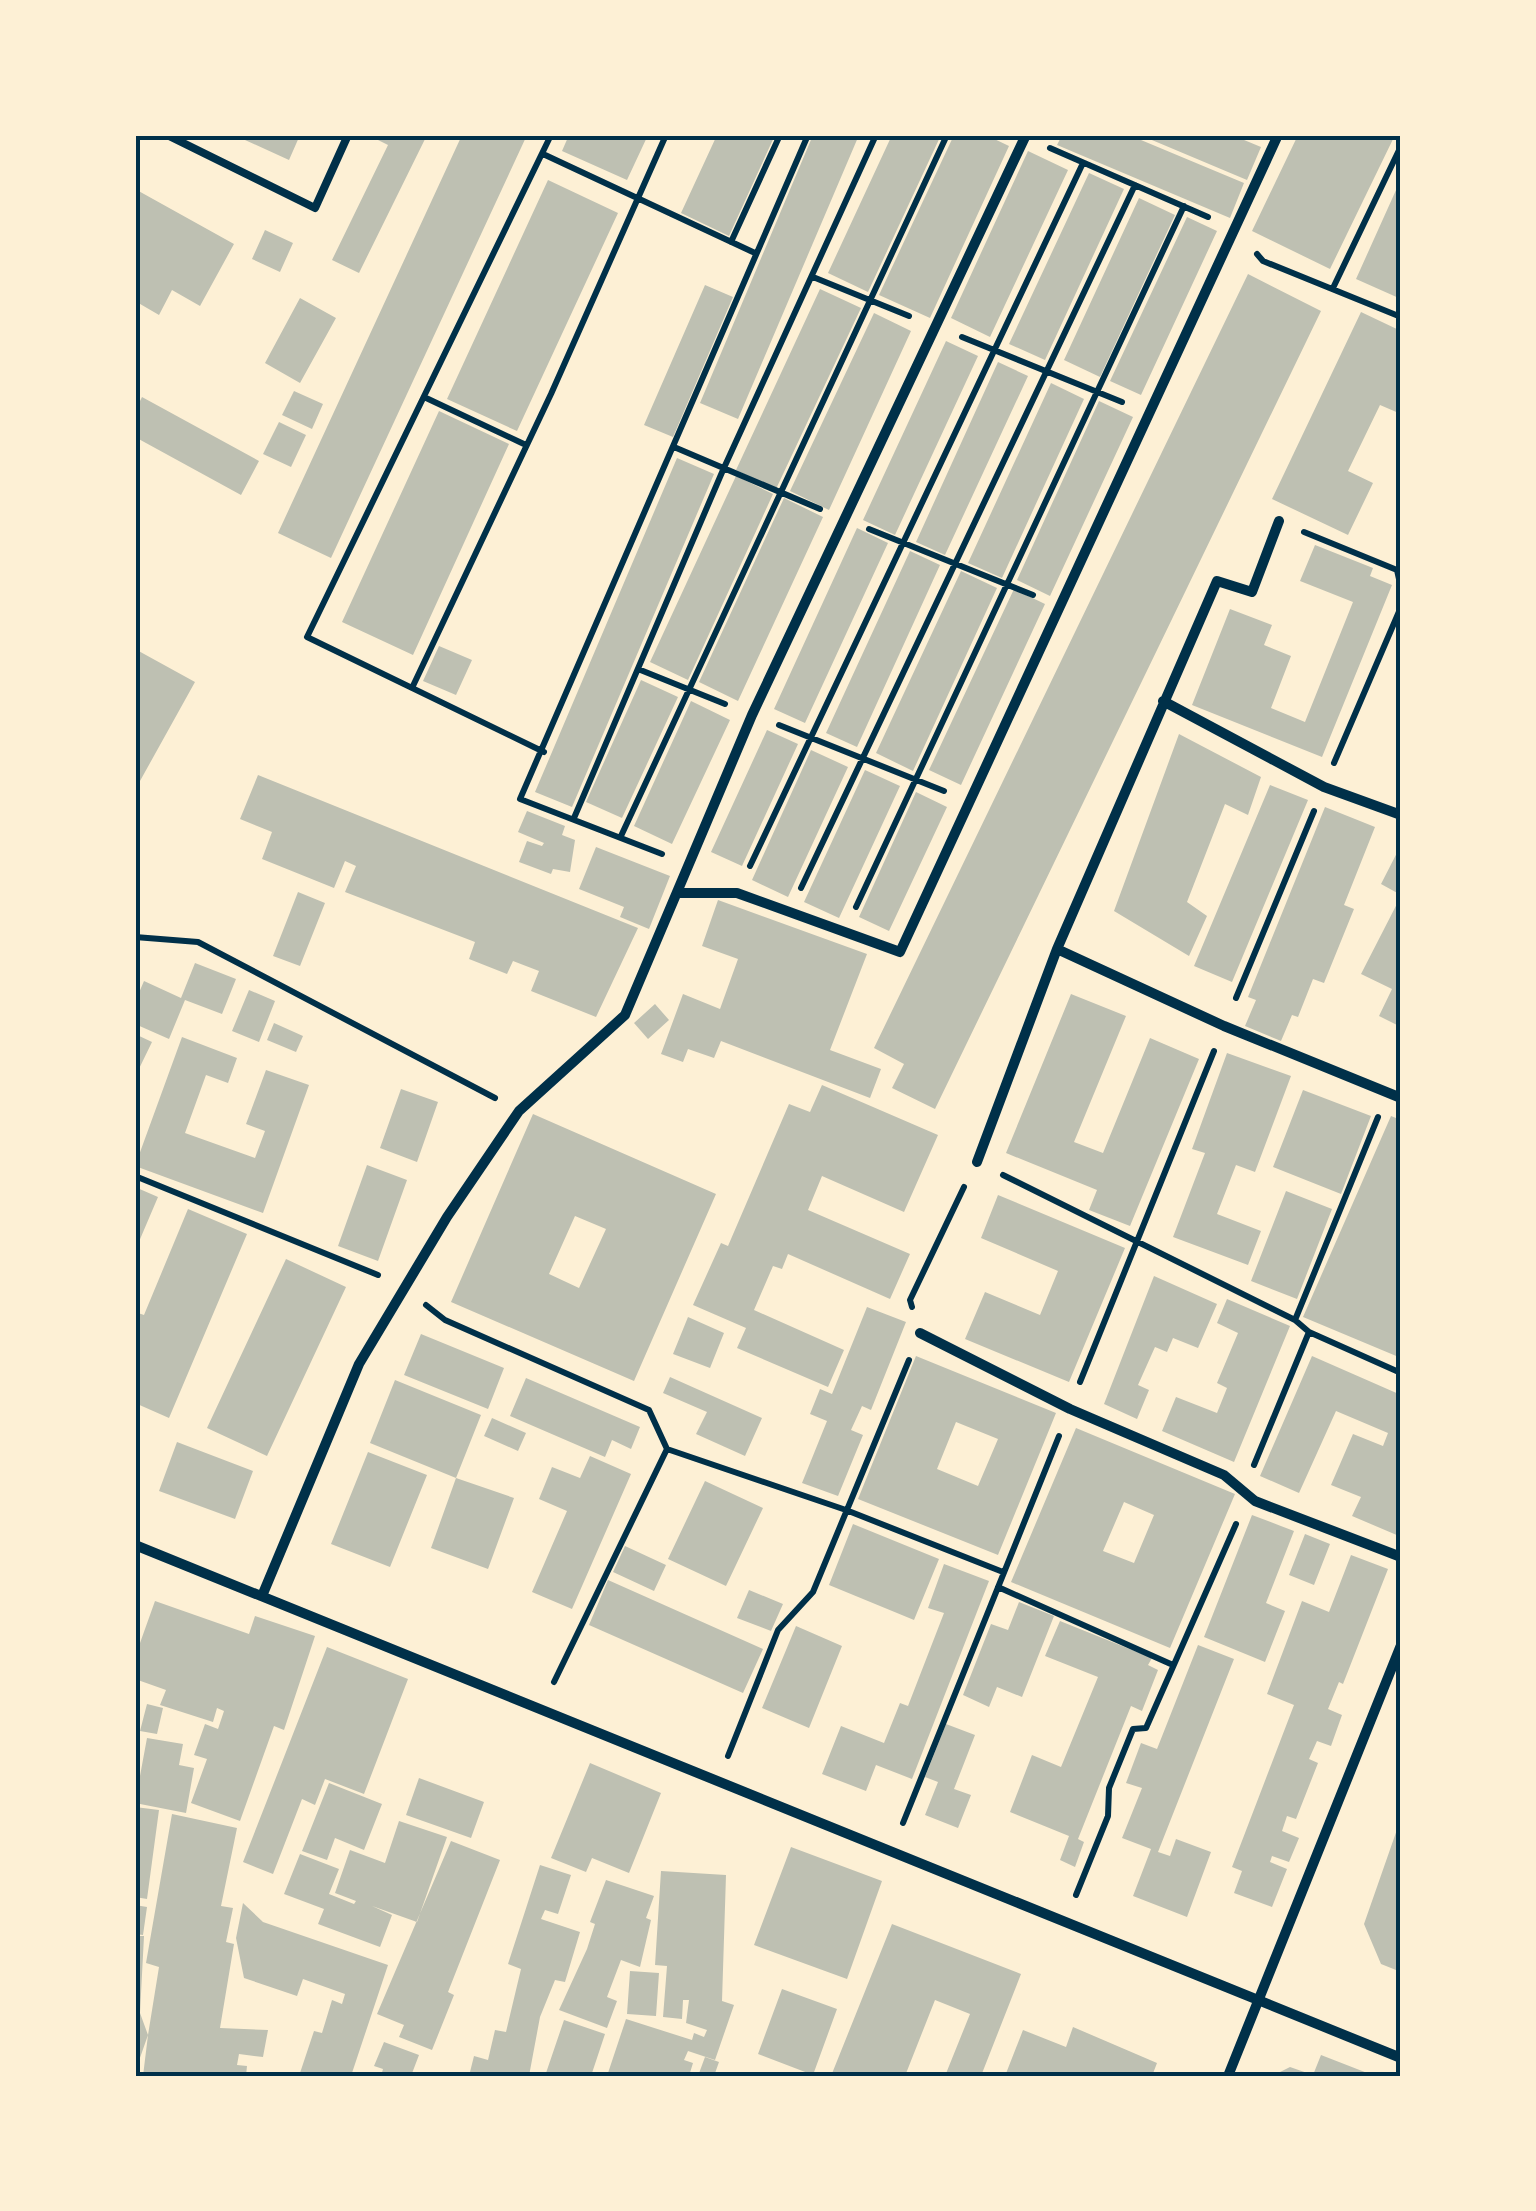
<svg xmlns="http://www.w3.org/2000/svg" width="1536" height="2211" font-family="Montserrat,sans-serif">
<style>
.building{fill:#bec0b2;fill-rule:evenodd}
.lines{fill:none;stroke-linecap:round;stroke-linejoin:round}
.path{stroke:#003049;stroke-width:6}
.service{stroke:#003049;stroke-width:8}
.minor{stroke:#003049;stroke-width:10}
.neatline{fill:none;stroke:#003049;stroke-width:4}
</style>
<rect width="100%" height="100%" fill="#fdf0d5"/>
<path class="building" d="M234 135H300L289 160Z
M368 135H427L359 273 332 260 388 145Z
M462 135H527L331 558 278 533Z
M569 135H648L627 180 562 151Z
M717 135H775L729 236 681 213Z
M813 135H859L738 419 700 403Z
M892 135H941L868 292 828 273Z
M954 135H986L1009 146 930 318 879 295Z
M1062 135H1129L1244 183 1230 218 1057 145Z
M1140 135H1232L1261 147 1247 180Z
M1298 135H1395L1330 269 1252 231Z
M1028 151 1068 170 990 337 951 318Z
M1089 173 1124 189 1045 360 1009 344Z
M1401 179V299L1356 279Z
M548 180 618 213 517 431 447 399Z
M135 189 234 244 200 306 172 290 159 315 135 301Z
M1139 198 1175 215 1100 377 1064 360Z
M1187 217 1217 231 1141 395 1110 381Z
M265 230 293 243 280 272 252 259Z
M1248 274 1321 311 935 1109 892 1088 904 1064 874 1048Z
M705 285 733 297 673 437 644 425Z
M820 289 861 308 776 489 736 470Z
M300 298 336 318 300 383 265 363Z
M1361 312 1401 331V414L1380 405 1348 471 1373 483 1348 535 1272 499Z
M874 313 911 331 829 510 790 491Z
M946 341 978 356 895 535 863 520Z
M998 362 1028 376 945 555 916 542Z
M1051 383 1084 399 1002 578 968 563Z
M294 391 323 404 312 429 282 415Z
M142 397 259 461 241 495 135 437V411Z
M1099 401 1133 417 1050 596 1017 580Z
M439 411 509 444 413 655 342 622Z
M279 422 306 435 291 467 263 454Z
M677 458 714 474 572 807 535 792Z
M736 476 773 494 688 680 650 662Z
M784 498 823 517 738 701 699 682Z
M857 528 888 543 805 723 774 709Z
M1315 545 1373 568 1370 576 1392 585 1322 757 1192 705 1230 609 1272 625 1264 645 1291 656 1271 708 1305 722 1353 602 1300 581Z
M910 551 940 565 857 747 826 733Z
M961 571 997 588 913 771 876 753Z
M1014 589 1045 604 961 785 929 770Z
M439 646 472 660 456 695 423 681Z
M135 649 195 682 135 790Z
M641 680 678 697 622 818 586 802Z
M691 701 730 720 672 844 634 826Z
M767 730 798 744 742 866 711 852Z
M1179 734 1261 777 1248 815 1225 804 1187 902 1207 916 1189 956 1114 911Z
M811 750 848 767 788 897 752 880Z
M865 770 900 786 839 918 804 902Z
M258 775 638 928 596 1017 531 991 539 971 513 961 507 974 469 959 475 942 345 892 356 866 345 861 334 888 262 859 272 832 240 819Z
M1270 785 1308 800 1232 982 1194 966Z
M916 792 947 807 889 931 859 917Z
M1325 807 1375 827 1344 905 1354 909 1324 983 1313 979 1298 1017 1292 1015 1281 1041 1245 1026 1256 1000 1248 997Z
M527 811 565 826 562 835 575 840 570 872 553 869 551 874 519 862 527 841 542 846 544 843 518 832Z
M1401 845V895L1381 884Z
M596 847 670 876 649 929 620 917 624 907 579 889Z
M298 892 325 903 300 966 273 956Z
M1401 896V1027L1379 1016 1392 989 1361 974Z
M718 900 867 954 830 1050 881 1069 870 1098 721 1041 714 1058 688 1049 683 1062 661 1054 683 994 720 1009 738 959 702 946Z
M195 963 236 979 222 1014 185 1000 169 1039 135 1024V1002L144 981 181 998Z
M249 990 275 1001 259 1042 232 1031Z
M1071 994 1126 1016 1074 1142 1103 1153 1150 1038 1199 1059 1130 1226 1089 1210 1097 1190 1006 1153Z
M655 1004 669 1020 648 1039 634 1023Z
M274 1023 303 1036 296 1052 267 1040Z
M135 1034 152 1042 135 1077Z
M182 1037 237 1058 228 1083 206 1075 185 1133 255 1158 265 1131 246 1124 266 1070 309 1085 263 1213 135 1166Z
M1227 1053 1291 1076 1255 1172 1236 1165 1217 1214 1261 1231 1248 1265 1173 1237 1205 1153 1192 1149Z
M822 1085 938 1135 904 1212 822 1176 808 1210 910 1254 890 1299 788 1254 782 1269 773 1266 754 1310 844 1350 828 1387 737 1348 746 1328 693 1305 721 1243 728 1246 789 1104 810 1112Z
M401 1089 438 1102 417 1162 380 1148Z
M1303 1090 1371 1116 1341 1194 1273 1167Z
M533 1114 716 1194 634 1381 451 1302ZM575 1216 606 1229 579 1288 549 1274Z
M1391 1116 1401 1120V1358L1303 1317Z
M367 1165 407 1180 378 1261 338 1246Z
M135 1187 158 1197 135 1251Z
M1286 1191 1332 1209 1297 1299 1251 1281Z
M998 1195 1125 1248 1069 1382 965 1339 985 1292 1040 1315 1058 1271 981 1238Z
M188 1209 247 1234 169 1418 135 1403V1312L144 1315Z
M286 1259 346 1287 267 1456 207 1428Z
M1154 1276 1217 1304 1198 1348 1173 1338 1167 1352 1155 1347 1138 1385 1149 1390 1137 1419 1104 1404Z
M1227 1299 1290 1326 1234 1462 1162 1431 1176 1397 1217 1413 1227 1388 1217 1383 1238 1333 1217 1323Z
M867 1307 906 1322 871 1410 862 1406 851 1430 863 1435 838 1496 802 1483 827 1421 810 1414 820 1389 832 1394Z
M688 1317 724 1333 710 1368 673 1354Z
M421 1334 504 1368 488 1409 404 1375Z
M916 1356 1056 1413 998 1555 858 1499ZM956 1422 998 1439 978 1486 937 1469Z
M1312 1356 1401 1395 1399 1536 1352 1516 1361 1497 1331 1485 1353 1434 1383 1446 1388 1433 1336 1411 1299 1493 1260 1476Z
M670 1377 762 1418 745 1456 696 1434 707 1412 663 1393Z
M526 1378 640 1427 631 1449 612 1440 605 1457 510 1416Z
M395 1380 481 1415 456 1478 370 1443Z
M492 1418 526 1433 518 1451 484 1436Z
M1076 1428 1235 1494 1170 1648 1011 1582ZM1124 1502 1154 1515 1134 1563 1103 1551Z
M177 1442 253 1471 235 1519 159 1491Z
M368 1452 427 1475 390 1567 331 1544Z
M590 1456 631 1474 572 1609 532 1592 567 1511 539 1499 552 1467 580 1478Z
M456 1478 514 1498 488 1569 431 1548Z
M705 1481 763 1508 726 1586 668 1559Z
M1252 1515 1294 1531 1266 1603 1285 1611 1265 1662 1204 1637Z
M853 1524 939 1559 914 1620 829 1585Z
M1305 1534 1330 1544 1314 1585 1289 1575Z
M625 1546 666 1565 654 1591 613 1572Z
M1351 1555 1388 1569 1343 1684 1339 1682 1328 1709 1342 1715 1331 1746 1317 1741 1309 1759 1318 1763 1296 1819 1287 1816 1282 1831 1299 1838 1289 1862 1272 1856 1270 1862 1287 1869 1272 1907 1234 1893 1242 1871 1232 1867 1294 1705 1267 1694 1302 1601 1329 1612Z
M944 1564 989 1581 912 1779 876 1765 866 1791 822 1774 841 1726 884 1743 900 1703 908 1706 944 1613 928 1608Z
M608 1580 763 1649 743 1693 589 1625Z
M749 1590 783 1604 771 1631 737 1618Z
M155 1601 249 1634 255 1616 315 1636 284 1730 274 1726 240 1821 191 1803 207 1759 194 1755 205 1724 218 1729 224 1711 217 1708 213 1722 160 1705 166 1690 135 1679V1657Z
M1019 1602 1054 1616 1022 1697 997 1687 989 1707 963 1695 991 1624 1008 1630Z
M1060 1621 1152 1658 1148 1665 1158 1670 1142 1711 1131 1706 1078 1839 1084 1842 1075 1867 1060 1860 1069 1836 1010 1812 1032 1755 1061 1767 1098 1677 1045 1656Z
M796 1626 842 1646 809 1728 762 1708Z
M1198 1645 1234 1659 1158 1852 1170 1856 1176 1839 1211 1852 1187 1917 1133 1896 1151 1849 1122 1838 1142 1788 1126 1783 1141 1743 1157 1749Z
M327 1647 408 1679 364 1794 325 1779 315 1805 302 1799 273 1874 243 1862Z
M147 1704 163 1708 157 1734 140 1731Z
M946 1724 975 1735 954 1789 971 1795 958 1828 925 1815 938 1782 925 1777Z
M147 1738 183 1744 179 1765 194 1768 186 1813 135 1803Z
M590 1763 661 1793 629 1873 592 1858 586 1872 551 1858Z
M419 1778 484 1802 471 1838 406 1815Z
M329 1783 382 1804 364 1850 335 1838 327 1860 302 1851Z
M135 1807 159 1810 147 1899 135 1897Z
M172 1814 237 1828 221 1906 233 1908 226 1942 234 1944 220 2028 268 2030 263 2057 239 2054 237 2065 247 2066 246 2076H143L148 2035 135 2072V1936H144L140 2013 148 2035 159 1967 146 1963Z
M399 1821 447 1837 417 1922 372 1906 392 1915 380 1947 318 1924 324 1909 284 1894 300 1854 339 1869 329 1894 354 1904 356 1901 335 1893 350 1850 385 1863Z
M1400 1821H1401V1972L1381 1964 1364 1924Z
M451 1841 500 1860 448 1992 454 1995 432 2050 399 2037 404 2025 377 2014Z
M791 1847 882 1881 847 1979 754 1945Z
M540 1865 571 1875 558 1914 545 1910 541 1919 580 1932 565 1982 555 1980 540 2017 529 2076H469L474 2056 488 2060 495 2030 506 2032 521 1969 508 1964Z
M661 1871 726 1875 722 2001 734 2005 715 2060 688 2051 684 2060 693 2063 689 2076H607L626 2019 692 2040 694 2033 704 2037 707 2030 686 2023 689 2000H683L682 2019 663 2017 667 1966 655 1965Z
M606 1880 654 1896 646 1918 651 1920 640 1967 621 1960 607 1997 617 2001 607 2028 559 2010 587 1949 595 1924 590 1922Z
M243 1903 263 1922 388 1965 351 2076H299L314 2031 322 2033 332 2000 342 2004 345 1994 303 1979 297 1996 244 1978 236 1938Z
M135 1905 147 1907 143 1935 135 1934Z
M892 1924 1021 1974 981 2076H945L970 2014 935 2000 905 2076H831Z
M630 1971 659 1973 656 2016 627 2014Z
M782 1989 837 2009 813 2075 758 2054Z
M564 2020 605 2034 591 2076H545Z
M1073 2027 1157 2063 1152 2076H1005L1023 2030 1066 2047Z
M384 2042 419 2055 411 2076H381L383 2069 374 2066Z
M1321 2055 1375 2076H1272L1290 2067 1313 2075Z
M705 2057 719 2062 714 2076H698Z"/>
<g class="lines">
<path class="path" d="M1050 148 1208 217
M543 154 755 253
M731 242 780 135
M1257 254 1263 261 1401 317
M813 277 909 316
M1333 288 1401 146
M962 337 1122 402
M424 397 526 445
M674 447 820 509
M869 529 1033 595
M1304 532 1397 570 1401 588
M638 669 725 704
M412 688 551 394 666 135
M779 725 944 791
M544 752 307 637 551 135
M1334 763 1401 607
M574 818 723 470 876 135
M621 836 947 135
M662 854 520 799 808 135
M750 866 1083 163
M801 888 1135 185
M856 907 1184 206
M135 937 198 942 495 1098
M1236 998 1314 811
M1003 1175 1295 1320 1309 1332 1401 1373
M135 1176 378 1275
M426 1305 445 1320 649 1410 667 1449 846 1510 1003 1572
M912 1307 910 1300 964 1187
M1295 1320 1378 1117
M1080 1382 1214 1051
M1254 1465 1309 1332
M998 1587 1173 1665
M554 1682 667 1449
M728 1756 778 1630 813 1592 909 1360
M903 1823 1059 1436
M1076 1895 1108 1816 1109 1788 1133 1729 1146 1728 1236 1524"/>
<path class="service" d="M167 135 315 208 348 135"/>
<path class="minor" d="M1163 701 1324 787 1401 815
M677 893H737L900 952 1278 135
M1057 949 1224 1026 1401 1098
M977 1162 1057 949 1217 581 1252 592 1279 521
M920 1333 1070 1409 1224 1475 1255 1501 1401 1557
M135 1545 1401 2058
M262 1596 359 1364 447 1217 519 1111 625 1015 752 715 1025 137
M1228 2076 1401 1645"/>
</g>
<rect width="1536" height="2211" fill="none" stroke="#fdf0d5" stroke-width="275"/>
<rect x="138" y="138" width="1260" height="1936" class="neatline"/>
</svg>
